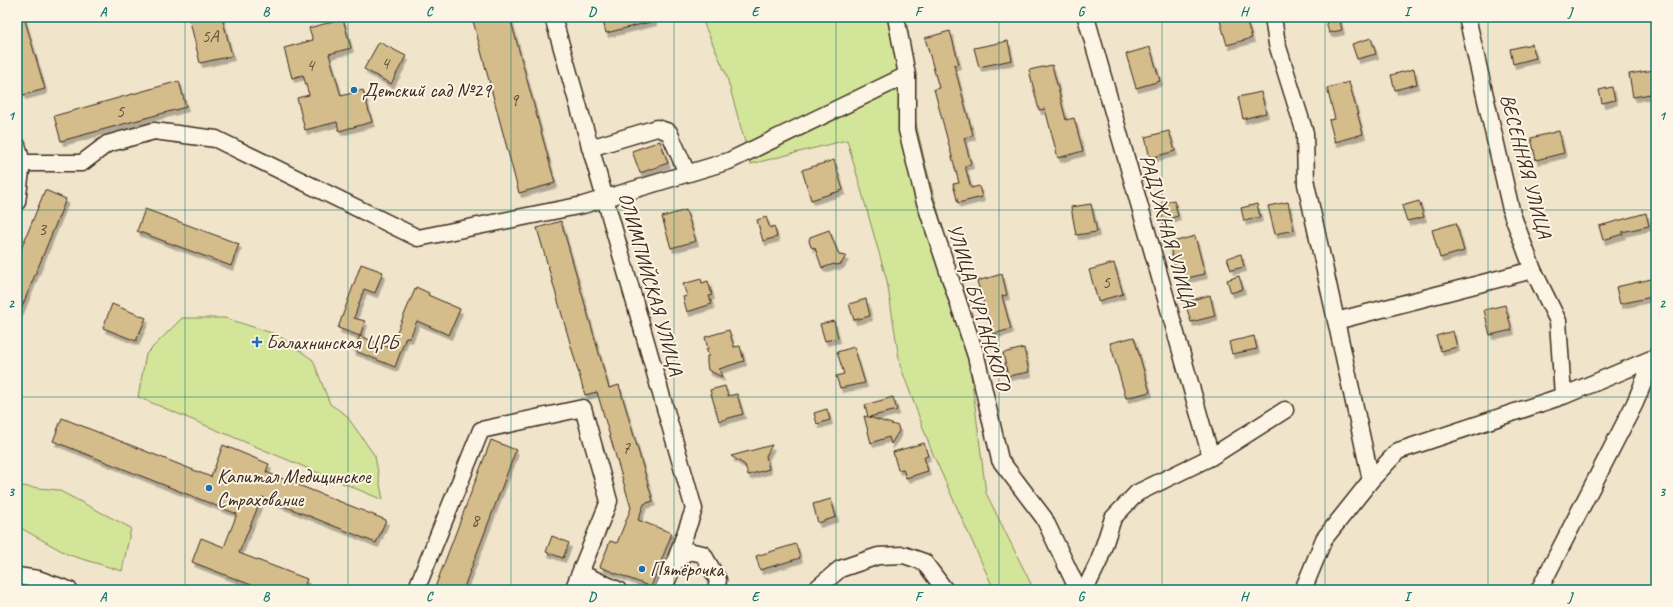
<svg xmlns="http://www.w3.org/2000/svg" width="1673" height="607" font-family="Caveat,sans-serif">
<style>
.green{fill:#d2e599;stroke:#86885c}
.building{fill:#d4bc8b;stroke:#3b2a1e;filter:url(#shadow)}
.lines{fill:none;stroke-linecap:round;stroke-linejoin:round}
.minor-casing{stroke:#3b2a1e;stroke-width:19}
.minor{stroke:#fcf5e5;stroke-width:16}
.grid{fill:none;stroke:#0f766e;stroke-width:1;stroke-opacity:0.55}
.poi-dot{fill:#1f6fb2;stroke:#fcf5e5;stroke-width:1.5}
.labels{text-anchor:middle;dominant-baseline:central;stroke-width:4;stroke-linejoin:round;paint-order:stroke}
.number-label{font-size:18px;fill:#614e39}
.poi-label{font-size:20px;fill:#3b2a1e;stroke:#fcf5e5;text-anchor:start}
.street-label{font-size:20px;fill:#3b2a1e;stroke:#fcf5e5}
.neatline{fill:none;stroke:#0f766e;stroke-width:1.5}
.grid-label{font-size:13px;text-anchor:middle;font-weight:bold;fill:#0f766e}
</style>
<defs>
<filter id="shadow"><feDropShadow dx="2.5" dy="4.5" stdDeviation="0" flood-color="#0004"/></filter>
</defs>
<rect width="100%" height="100%" fill="#f0e4ca"/>
<filter id="ink" filterUnits="userSpaceOnUse"><feTurbulence type="fractalNoise" baseFrequency=".025" numOctaves="2"/><feDisplacementMap in="SourceGraphic" scale="8" xChannelSelector="R" yChannelSelector="G"/><feConvolveMatrix kernelMatrix="1 2 1 2 8 2 1 2 1" color-interpolation-filters="sRGB"/></filter>
<g filter="url(#ink)">
<path class="green" d="M701 17H892L925 163 952 263 967 343 986 493 1034 590H994L932 452 900 365 887 281 847 140 751 164 726 74Z
M182 318H225L278 335 313 360 330 404 346 415 375 456 383 500 138 397 146 354Z
M21 486 58 490 131 528 122 571 69 555 17 526V497Z"/>
<path class="building" d="M17 17H24L45 89 23 95 17 73Z
M189 17H222L232 56 200 63Z
M472 17H510L555 183 519 193Z
M602 17H654V21L606 33Z
M1219 17H1245L1252 38 1227 45Z
M1325 17H1339L1342 30 1329 33Z
M343 19 351 48 329 54 341 96 363 90 372 122 339 131 337 122 305 130 297 98 309 95 303 75 292 78 284 48 313 40 309 28Z
M950 31 959 64 954 65 973 135 964 138 971 164 965 166 971 188 979 186 982 197 958 203 953 184 959 183 934 89 939 88 925 38Z
M1371 38 1376 54 1357 59 1352 44Z
M1008 41 1012 60 979 67 974 48Z
M379 42 406 56 391 84 364 69Z
M1532 44 1536 58 1513 64 1510 49Z
M1150 47 1160 81 1136 88 1126 54Z
M1052 65 1066 120 1074 118 1083 151 1058 158 1045 109 1039 110 1029 70Z
M1414 69 1417 84 1395 90 1391 75Z
M1654 70 1656 93 1633 97 1629 74Z
M179 81 186 107 61 141 54 116Z
M1349 82 1363 134 1335 142 1329 120 1335 119 1327 88Z
M1612 87 1615 100 1602 103 1599 90Z
M1261 92 1266 113 1243 119 1238 97Z
M1169 131 1175 151 1150 158 1145 137Z
M1559 131 1564 153 1536 160 1531 138Z
M660 141 668 163 640 173 632 151Z
M834 160 843 190 811 200 802 170Z
M45 190 66 199 17 319V259Z
M1174 200 1178 216 1161 221 1157 205Z
M1419 201 1424 217 1407 221 1402 206Z
M1288 202 1294 230 1275 234 1268 206Z
M1091 204 1097 232 1076 235 1071 207Z
M1257 204 1260 217 1244 221 1241 208Z
M145 209 239 244 231 266 137 231Z
M686 210 696 241 671 248 662 217Z
M1646 213 1649 226 1622 232 1623 234 1603 240 1599 226Z
M766 217 770 228 774 226 777 237 763 241 757 220Z
M561 221 609 388 619 385 653 501 644 504 638 520 672 533 651 587 600 567 610 541 617 543 631 508 597 392 585 395 537 228Z
M1456 223 1464 251 1440 258 1432 230Z
M829 230 839 255 846 256 841 264 836 265 834 264 822 268 815 248 811 247 809 241 810 237Z
M1195 236 1205 274 1178 280 1169 243Z
M1241 254 1244 267 1231 270 1227 258Z
M1114 263 1123 294 1098 301 1089 270Z
M361 264 383 272 375 293 364 289 354 318 365 321 360 336 338 328Z
M1002 274 1007 295 1002 296 1011 329 993 334 977 281Z
M1239 276 1243 289 1231 293 1227 280Z
M1656 278V296L1620 304 1616 287Z
M701 279 702 283 708 281 712 295 709 296 712 304 687 312 683 297 687 296 683 284Z
M416 287 429 293 428 295 460 309 449 335 417 321 410 338 406 337 395 367 353 350 360 336 390 348Z
M1210 295 1215 316 1191 322 1185 302Z
M866 299 870 316 854 320 849 304Z
M112 304 146 318 136 341 103 328Z
M1505 305 1512 330 1490 335 1484 310Z
M834 321 838 338 825 341 820 324Z
M729 330 734 347 740 346 744 361 719 369 722 377 708 370 707 363V356H709L706 349H708L705 337Z
M1453 331 1457 347 1441 351 1436 336Z
M1254 336 1257 349 1232 354 1229 342Z
M1134 337 1150 392 1126 398 1110 343Z
M854 347 865 383 840 388 836 376 844 374 837 352Z
M1024 348 1029 372 1008 376 1003 353Z
M725 386 728 396 737 394 743 414 719 421 710 390Z
M893 397 897 410 869 417 898 426 899 431 891 444 889 437 871 443 864 416 868 417 865 405Z
M827 409 830 420 817 424 814 413Z
M62 418 211 477 223 445 269 464 266 472 386 520 376 543 262 497 239 553 307 579 303 590H264L192 562 201 538 224 547 237 514 53 441Z
M491 440 516 450 463 590H434Z
M924 443 928 456 924 457 928 471 906 478 903 469 898 470 893 452Z
M772 445 766 456 769 469 748 475 745 465 731 456Z
M831 499 836 517 818 523 813 504Z
M552 536 569 543 563 558 546 552Z
M796 544 800 558 760 570 756 556Z"/>
<g class="lines">
<g class="minor-casing">
<path id="minor" d="M553 17 694 509 675 562 663 590
M896 17 907 75V130L924 199 976 356 1000 460 1044 518 1078 590
M1086 17 1211 457
M1273 17 1277 44 1305 133 1306 184 1371 480
M1467 17 1512 214 1533 270 1558 321 1563 396
M17 145 22 163 17 202
M590 148 657 128 669 132 687 173
M22 163H82L107 144 154 131 216 139 418 238 583 205 729 161 907 75
M1336 321 1533 270
M675 562 688 551 703 554 718 580 716 590
M17 576 38 579 69 590
M416 590 481 430 583 408 609 501 580 573
M573 590 580 573 618 590
M815 590 840 569 878 556 904 555 924 562 945 590
M1085 590 1099 561 1113 518 1137 493 1211 457 1285 410
M1303 590 1324 539 1371 480 1398 451 1563 396 1656 357
M1539 590 1635 403 1653 359"/>
</g>
<use href="#minor" class="minor"/>
</g>
</g>
<path class="grid" d="M185 17V590M348 17V590M511 17V590M674 17V590M836 17V590M999 17V590M1162 17V590M1325 17V590M1488 17V590M17 210H1656M17 397H1656"/>
<g class="poi-dot">
<circle cx="354" cy="90" r="4"/>
<path d="M255 336h4v4h4v4h-4v4h-4v-4h-4v-4h4z"/>
<circle cx="209" cy="488" r="4"/>
<circle cx="642" cy="569" r="4"/>
</g>
<g class="labels">
<g class="number-label">
<text x="210" y="36">5А</text>
<text x="385" y="63">4</text>
<text x="310" y="65">4</text>
<text x="514" y="100">9</text>
<text x="120" y="111">5</text>
<text x="42" y="229">3</text>
<text x="1106" y="282">5</text>
<text x="626" y="448">7</text>
<text x="475" y="520">8</text>
</g>
<g class="poi-label">
<text x="362" y="90">Детский сад №29</text>
<text x="266" y="342">Балахнинская ЦРБ</text>
<text x="217" y="476">Капитал Медицинское<tspan x="217" dy="23">Страхование</tspan></text>
<text x="650" y="569">Пятёрочка</text>
</g>
<g class="street-label">
<text transform="translate(1526 166) rotate(75)">ВЕСЕННЯЯ УЛИЦА</text>
<text transform="translate(1168 231) rotate(74)">РАДУЖНАЯ УЛИЦА</text>
<text transform="translate(651 284) rotate(74)">ОЛИМПИЙСКАЯ УЛИЦА</text>
<text transform="translate(979 307) rotate(73)">УЛИЦА БУРГАНСКОГО</text>
</g>
</g>
<rect width="1673" height="607" fill="none" stroke="#fcf5e5" stroke-width="44"/>
<rect x="22" y="22" width="1629" height="563" class="neatline"/>
<g class="grid-label">
<text x="103" y="16">A</text>
<text x="266" y="16">B</text>
<text x="429" y="16">C</text>
<text x="592" y="16">D</text>
<text x="755" y="16">E</text>
<text x="918" y="16">F</text>
<text x="1081" y="16">G</text>
<text x="1244" y="16">H</text>
<text x="1407" y="16">I</text>
<text x="1570" y="16">J</text>
<text x="11" y="120">1</text>
<text x="1662" y="120">1</text>
<text x="11" y="308">2</text>
<text x="1662" y="308">2</text>
<text x="11" y="496">3</text>
<text x="1662" y="496">3</text>
<text x="103" y="601">A</text>
<text x="266" y="601">B</text>
<text x="429" y="601">C</text>
<text x="592" y="601">D</text>
<text x="755" y="601">E</text>
<text x="918" y="601">F</text>
<text x="1081" y="601">G</text>
<text x="1244" y="601">H</text>
<text x="1407" y="601">I</text>
<text x="1570" y="601">J</text>
</g>
</svg>
